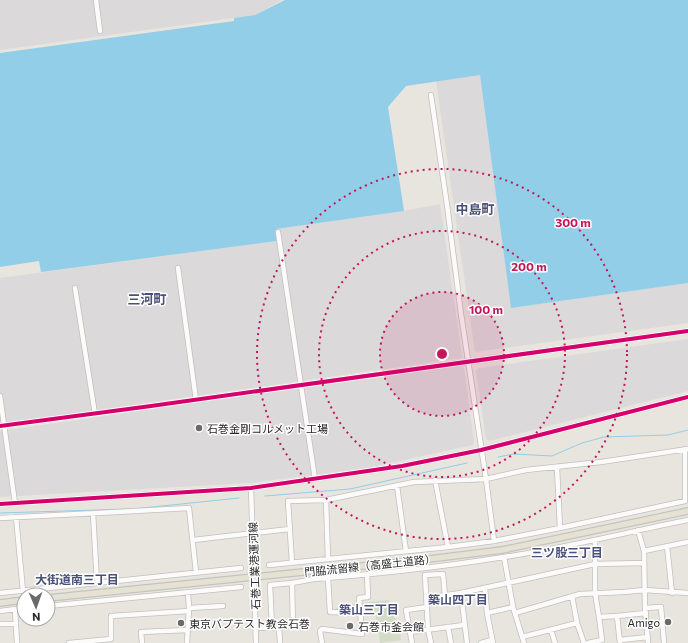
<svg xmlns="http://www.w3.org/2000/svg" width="688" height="643" font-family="Commissioner,'Noto Sans JP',sans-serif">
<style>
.industrial{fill:#dbd9da}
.cemetery{fill:#d3dcc6}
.water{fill:#93cee8}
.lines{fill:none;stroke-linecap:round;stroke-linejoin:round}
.stream{stroke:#93cee8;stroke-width:1}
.minor-casing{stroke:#c1c0c0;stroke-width:6}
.major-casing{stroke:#c4c3c0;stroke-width:8}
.minor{stroke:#fcfbfa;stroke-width:4.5}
.major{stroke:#e6e2d3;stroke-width:5.5}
.cycleway-casing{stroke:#fff;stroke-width:6}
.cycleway{stroke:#d6006c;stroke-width:4}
.ring{fill:none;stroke:#c2185b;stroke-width:2;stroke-dasharray:2 4}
.poi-dot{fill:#6c6a68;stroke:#fff;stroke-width:1.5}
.labels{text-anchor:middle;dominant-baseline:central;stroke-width:3;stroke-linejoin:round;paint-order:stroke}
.poi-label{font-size:11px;fill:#292929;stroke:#fff;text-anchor:start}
.street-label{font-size:11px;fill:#292929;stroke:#fff}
.neighbourhood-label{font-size:12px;font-weight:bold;fill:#4a5079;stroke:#fff}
.quarter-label{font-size:13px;font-weight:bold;fill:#4a5079;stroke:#fff}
.centre{fill:#c2185b;stroke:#fff;stroke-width:2}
.ring-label{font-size:12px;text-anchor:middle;font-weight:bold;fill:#c2185b;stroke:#fff;stroke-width:3;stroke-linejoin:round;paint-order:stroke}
</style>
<rect width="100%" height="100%" fill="#e8e4de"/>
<path class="industrial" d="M0 0H282L255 15 0 50Z
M480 75 511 308 688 283V323L475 352 436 81Z
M440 204 462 357 461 358 0 424V278L277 241 276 229 404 211Z
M688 339V391L489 441 486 439 476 371 479 368Z
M460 365 464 368 474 442 473 445 367 468 250 483 0 497V431Z"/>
<path class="cemetery" d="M389 600 390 611 398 622 401 640 380 643 375 612 371 607 362 608V612L336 610V608H340V605Z"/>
<path class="water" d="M285 0H688V283L511 308 480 75 406 86 388 107 404 211 276 229 277 241 41 272 39 261 0 267V53L234 21V18L255 15Z"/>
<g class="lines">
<path class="stream" d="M498 457 514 454 552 456 582 443 604 437 668 435 688 430
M265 496 350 489 467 463
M133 509 239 498
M0 513 129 509"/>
<g class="minor-casing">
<path id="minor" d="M96 0 100 31
M431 95 447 205 461 314 486 479 494 541
M278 232 315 479
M178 268 196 400
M75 288 95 414
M0 396 15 503
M0 426 151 406 688 331
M557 468 560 528
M435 480 448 547
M397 486 406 551
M251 488 256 643
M326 500 328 559
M0 504 251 488 402 466 481 450 688 397
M93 513 97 583
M16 517 23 591
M0 518 117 512 189 508 196 572
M638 530 644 551 645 608 648 643
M193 540 290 529
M595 540V593L599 617 617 616 620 643
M667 546 672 593
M644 551 688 542
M504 557 513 607 524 643
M292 563 288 501 326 500 414 482 486 479 526 470 601 462 688 449
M269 565 448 547 494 541 560 528 685 501V449
M328 578 330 612 360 613
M485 588 487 613 493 643
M0 593 241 568
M461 593 467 643
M572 596 577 623 584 643
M426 598 461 593 595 564 644 563
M48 606 241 587
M189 608 223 606
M645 608 661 607 664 643
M15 609 17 643
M0 611 24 608
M487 613 513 607
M515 613 580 594 624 592 645 590 688 593
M617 616 646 613
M0 624H16
M272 627 270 585 292 583 314 579C377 574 441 567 504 557 566 548 627 532 688 520
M279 627 280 643
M448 627 451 643
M260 628 293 626 292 583
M551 630 555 643
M410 632 464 625
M522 637 577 623
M620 640 648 637
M69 643 111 639V616L189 611
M142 643 141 632 188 630
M187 643 189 608 188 592
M322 643 320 631 322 629 362 634 359 598 368 597 367 574
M412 643 406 610 427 607
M431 643 428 629 425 575 443 574 445 596
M481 643 492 640
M588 643 602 640 599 617"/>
</g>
<g class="major-casing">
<path id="major" d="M48 598 421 560 502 550 688 511
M0 603 24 600"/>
</g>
<use href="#minor" class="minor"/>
<use href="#major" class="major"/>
<g class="cycleway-casing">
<path id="cycleway" d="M0 426 151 406 688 331
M0 504 251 488 402 466 481 450 688 397"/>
</g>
<use href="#cycleway" class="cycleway"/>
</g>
<circle cx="442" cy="354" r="62" fill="#c2185b" fill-opacity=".12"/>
<g class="ring">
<circle cx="442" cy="354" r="62"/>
<circle cx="442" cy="354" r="123"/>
<circle cx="442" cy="354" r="185"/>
</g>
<g class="poi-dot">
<circle cx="199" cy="428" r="4"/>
<circle cx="668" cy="622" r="4"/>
<circle cx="181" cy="623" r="4"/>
<circle cx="350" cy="626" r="4"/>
</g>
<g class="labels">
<g class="poi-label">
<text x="207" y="428">石巻金剛コルメット工場</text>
<text x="660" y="622" text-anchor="end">Amigo</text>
<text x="189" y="623">東京バプテスト教会石巻</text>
<text x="358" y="626">石巻市釜会館</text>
</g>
<g class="street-label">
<text transform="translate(370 565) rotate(-6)">門脇流留線（高盛土道路）</text>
<text transform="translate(254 566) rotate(-92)">石巻工業港運河線</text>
</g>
<g class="neighbourhood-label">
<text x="567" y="552">三ツ股三丁目</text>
<text x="77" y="579">大街道南三丁目</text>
<text x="458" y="599">築山四丁目</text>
<text x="369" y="609">築山三丁目</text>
</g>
<g class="quarter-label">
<text x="475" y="209">中島町</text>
<text x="147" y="299">三河町</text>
</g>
</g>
<circle cx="442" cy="354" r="6" class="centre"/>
<g class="ring-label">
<text x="573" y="227">300 m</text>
<text x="529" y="271">200 m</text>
<text x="486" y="314">100 m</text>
</g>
<g transform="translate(36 607) rotate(178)"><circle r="19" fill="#ffffff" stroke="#a9a9a9"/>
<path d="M0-3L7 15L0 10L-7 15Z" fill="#6c6a68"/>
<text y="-6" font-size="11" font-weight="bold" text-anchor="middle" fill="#292929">N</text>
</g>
</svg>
